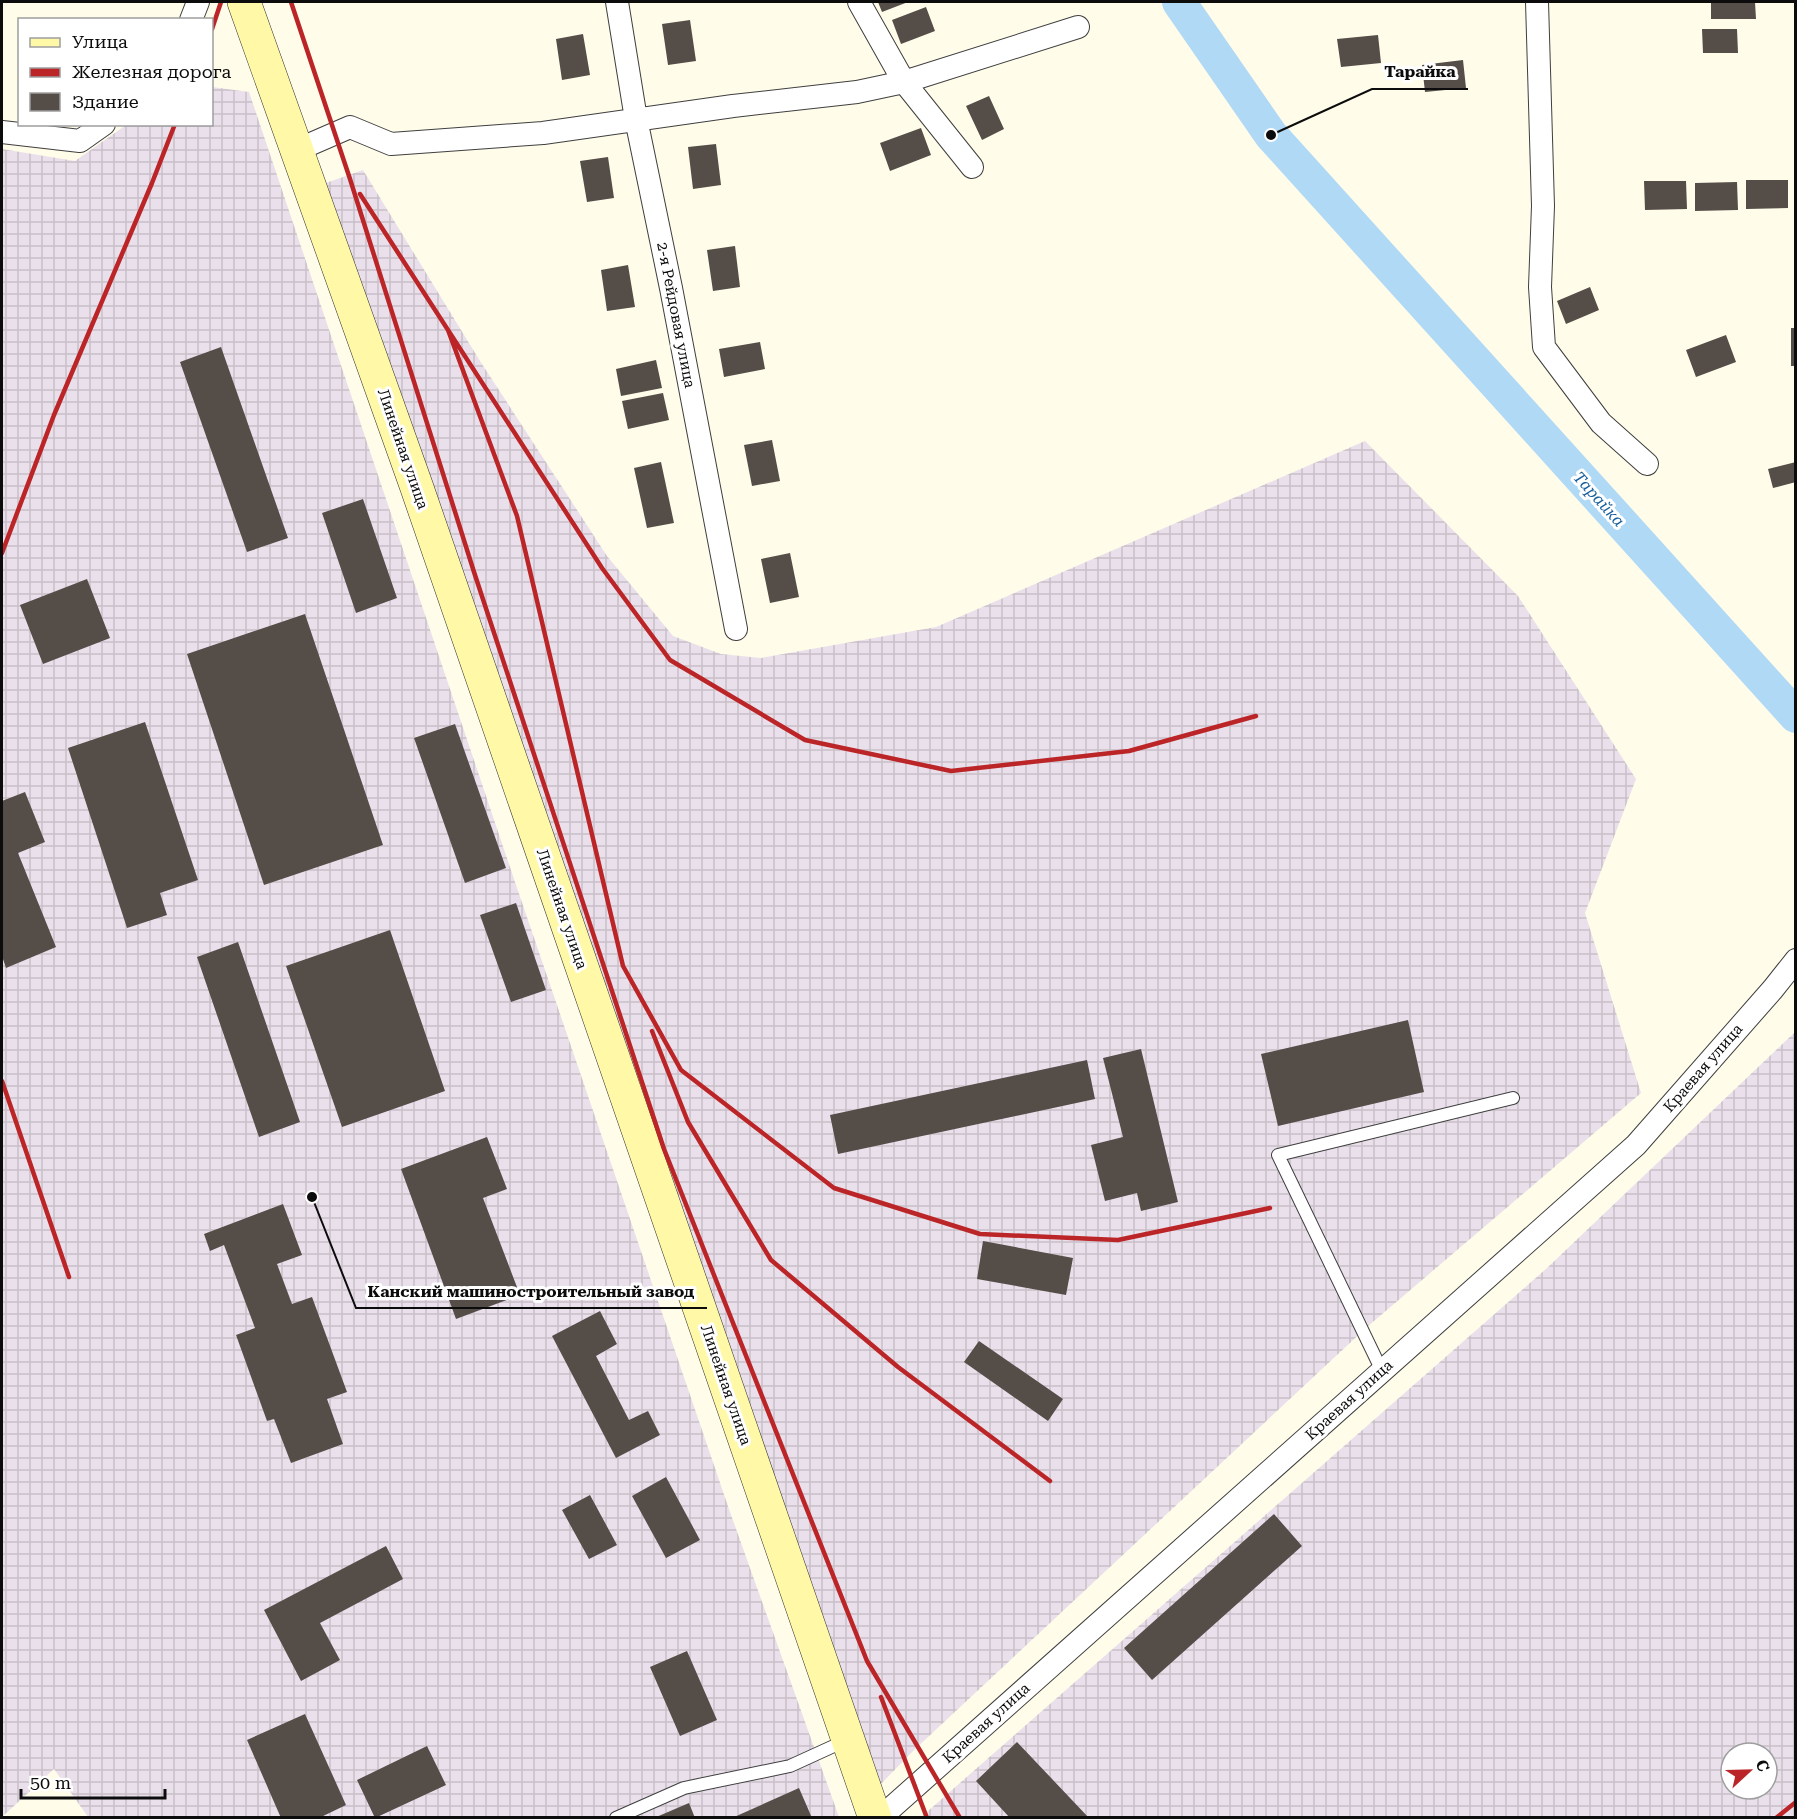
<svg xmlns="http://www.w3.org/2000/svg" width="1797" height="1819" font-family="'Roboto Serif',serif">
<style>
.industrial{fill:url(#industrial-grid);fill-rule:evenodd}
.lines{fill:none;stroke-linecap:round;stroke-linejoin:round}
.river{stroke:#b0d9f6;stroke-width:34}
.building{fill:#544d48}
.lane-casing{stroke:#3f3f3f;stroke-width:14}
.street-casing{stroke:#3f3f3f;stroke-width:24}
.secondary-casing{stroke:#2e2e2e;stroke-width:34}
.lane{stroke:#fff;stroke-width:12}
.street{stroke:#fff;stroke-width:22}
.secondary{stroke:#fff8a6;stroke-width:33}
.rail{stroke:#bb2527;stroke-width:4.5}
.labels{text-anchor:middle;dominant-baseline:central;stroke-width:6;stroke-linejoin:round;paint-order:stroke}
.street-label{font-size:15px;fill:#0c0c0c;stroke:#fff}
.water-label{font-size:16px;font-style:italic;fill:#165d9c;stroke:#fff}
.leader{fill:none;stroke:#0c0c0c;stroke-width:2}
.callout-dot{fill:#0c0c0c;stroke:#fff;stroke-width:2}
.callout-label{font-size:16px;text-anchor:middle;font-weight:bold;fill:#0c0c0c;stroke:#fff;stroke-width:6;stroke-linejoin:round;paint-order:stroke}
</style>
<defs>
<pattern id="industrial-grid" width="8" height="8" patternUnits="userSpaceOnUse" patternTransform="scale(1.5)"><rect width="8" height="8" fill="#eae0eb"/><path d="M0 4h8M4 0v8" fill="none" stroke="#c8bfc8"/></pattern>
</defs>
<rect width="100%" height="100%" fill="#fffcea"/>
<path class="industrial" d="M212 87 249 92 515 882 730 1512 839 1817H88L54 1769 2 1817V149L75 161 126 125 212 124Z
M363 170 480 361 607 556 673 636 721 654 761 658 936 627 1365 441 1518 596 1636 779 1585 913 1641 1093 1367 1327 913 1751 880 1785 323 184Z
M1795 1032V1817L920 1818 1547 1268ZM1731 1753H1767V1789H1731Z"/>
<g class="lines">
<path class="river" d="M1179 2 1271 135 1796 716"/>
</g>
<path class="building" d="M878 2H908L882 12Z
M1711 2H1755L1756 19H1711Z
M926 7 935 31 901 44 892 20Z
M690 20 696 61 668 65 662 24Z
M1702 29H1737L1738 53H1703Z
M583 34 590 75 562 80 556 39Z
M1378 35 1381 63 1341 67 1337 39Z
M1463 60 1466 88 1425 92 1422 65Z
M989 96 1004 129 982 140 966 106Z
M921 128 931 155 890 171 880 143Z
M716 144 721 185 693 189 688 147Z
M608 157 614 198 587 202 580 161Z
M1746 180H1788V208L1746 209Z
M1644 181H1686L1687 209 1645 210Z
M1737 182 1738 210 1695 211V183Z
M735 246 740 287 713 291 707 250Z
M628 265 635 307 607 311 601 270Z
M1590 287 1599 310 1566 324 1557 301Z
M1791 328H1796V366H1791Z
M1726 335 1736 362 1696 377 1686 350Z
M760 342 765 369 724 377 719 349Z
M221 347 288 538 247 552 180 362Z
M656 360 662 388 621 396 616 369Z
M663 393 669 420 628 429 622 401Z
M772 440 780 481 752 486 744 445Z
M661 462 674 523 647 528 634 468Z
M1796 462V482L1773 488 1768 469Z
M363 499 397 598 356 613 322 513Z
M790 553 799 597 770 603 761 559Z
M87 579 110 638 43 664 20 605Z
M305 614 383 845 264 885 187 654Z
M145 722 198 880 160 893 167 915 127 928 68 748Z
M455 724 506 868 465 883 414 738Z
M25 792 45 842 18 853 56 947 6 968 2 956V801Z
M516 903 546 990 511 1002 480 915Z
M390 930 445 1091 342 1127 286 966Z
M238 942 300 1122 259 1137 197 957Z
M1408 1020 1424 1092 1278 1126 1261 1054Z
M1141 1049 1178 1202 1141 1211 1137 1193 1105 1201 1091 1145 1123 1137 1103 1058Z
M1087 1060 1095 1099 838 1154 830 1115Z
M487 1137 507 1189 483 1198 520 1295 456 1319 401 1169Z
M283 1204 302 1255 277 1264 292 1304 312 1297 347 1392 327 1399 343 1444 291 1463 274 1419 267 1421 236 1335 255 1328 224 1245 210 1251 204 1234Z
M983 1241 1073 1258 1066 1295 977 1279Z
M600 1311 617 1344 596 1356 629 1420 648 1411 660 1435 616 1458 552 1336Z
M979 1341 1063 1399 1048 1421 964 1362Z
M666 1477 700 1540 666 1558 632 1496Z
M590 1495 617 1545 589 1559 562 1510Z
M1274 1514 1302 1546 1152 1680 1124 1648Z
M386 1546 403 1579 320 1623 340 1660 301 1681 264 1610Z
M687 1651 717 1720 680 1736 650 1667Z
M305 1714 346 1805 319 1818H281L247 1740Z
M1017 1742 1089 1818H1010L976 1781Z
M427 1746 446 1785 375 1818 357 1780Z
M799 1788 812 1818H732Z
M689 1803 695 1818H654Z"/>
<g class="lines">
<g class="lane-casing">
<path id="lane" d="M1382 1371 1278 1155 1513 1098
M616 1818 684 1788 790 1766 847 1740"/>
</g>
<g class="street-casing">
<path id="street" d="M617 2 636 119 671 288 736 629
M859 2 904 82 972 167
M1537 2 1543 206 1540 287 1544 347 1601 423 1647 464
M191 20 198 2
M2 132 80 141 104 124
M297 150 350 127 391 144 543 133 733 106 857 92 904 82 1078 27
M880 1818 1636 1145 1773 989 1796 960"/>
</g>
<g class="secondary-casing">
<path id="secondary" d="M244 2 416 485 875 1818"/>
</g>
<use href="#lane" class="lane"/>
<use href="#street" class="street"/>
<use href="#secondary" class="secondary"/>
<path class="rail" d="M291 2 350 179 474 572 664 1149 867 1661 960 1818
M212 29 221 2
M360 194 602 568 670 660 805 740 951 771 1129 751 1256 716
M448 330 517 516 623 966 681 1070 834 1188 980 1234 1118 1240 1270 1208
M2 553 54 415 152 183 175 124
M652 1031 688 1122 771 1260 898 1367 1050 1481
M2 1081 69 1277
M881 1697 927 1818
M1776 1818 1796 1802"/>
</g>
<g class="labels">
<g class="street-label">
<text transform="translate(676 315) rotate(79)">2-я Рейдовая улица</text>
<text transform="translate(403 449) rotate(71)">Линейная улица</text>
<text transform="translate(562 909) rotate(71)">Линейная улица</text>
<text transform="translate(1703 1068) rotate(-49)">Краевая улица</text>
<text transform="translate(726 1385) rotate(71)">Линейная улица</text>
<text transform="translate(1349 1400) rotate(-42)">Краевая улица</text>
<text transform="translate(986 1723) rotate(-42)">Краевая улица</text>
</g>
<g class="water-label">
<text transform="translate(1599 499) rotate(48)">Тарайка</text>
</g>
</g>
<path class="leader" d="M1271 135L1372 89H1468M312 1197L356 1308H707"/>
<g class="callout-dot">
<circle cx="1271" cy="135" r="6"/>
<circle cx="312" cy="1197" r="6"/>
</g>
<g class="callout-label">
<text x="1420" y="77">Тарайка</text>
<text x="531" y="1297">Канский машиностроительный завод</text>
</g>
<rect width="1797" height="1819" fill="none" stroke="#0c0c0c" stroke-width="6"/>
<rect x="18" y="18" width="195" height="108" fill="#ffffff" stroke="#9e9e9e" stroke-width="1.5"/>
<rect x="30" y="38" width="30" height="9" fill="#fff8a6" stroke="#9e9e9e" stroke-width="1.5"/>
<text x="72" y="48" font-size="18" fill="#0c0c0c">Улица</text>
<rect x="30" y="68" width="30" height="9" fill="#bb2527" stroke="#9e9e9e" stroke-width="1.5"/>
<text x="72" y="78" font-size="18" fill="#0c0c0c">Железная дорога</text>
<rect x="30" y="93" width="30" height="18" fill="#544d48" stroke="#9e9e9e" stroke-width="1.5"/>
<text x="72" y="108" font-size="18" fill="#0c0c0c">Здание</text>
<g transform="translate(1749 1771) rotate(68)"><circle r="28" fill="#ffffff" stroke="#9e9e9e" stroke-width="1.5"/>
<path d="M0-4.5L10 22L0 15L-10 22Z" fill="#bb2527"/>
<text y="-9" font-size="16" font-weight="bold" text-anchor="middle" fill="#0c0c0c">С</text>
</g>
<path d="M21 1789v9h144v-9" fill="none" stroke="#0c0c0c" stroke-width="3"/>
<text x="30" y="1789" font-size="18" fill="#0c0c0c" stroke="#ffffff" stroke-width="4.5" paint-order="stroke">50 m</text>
</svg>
